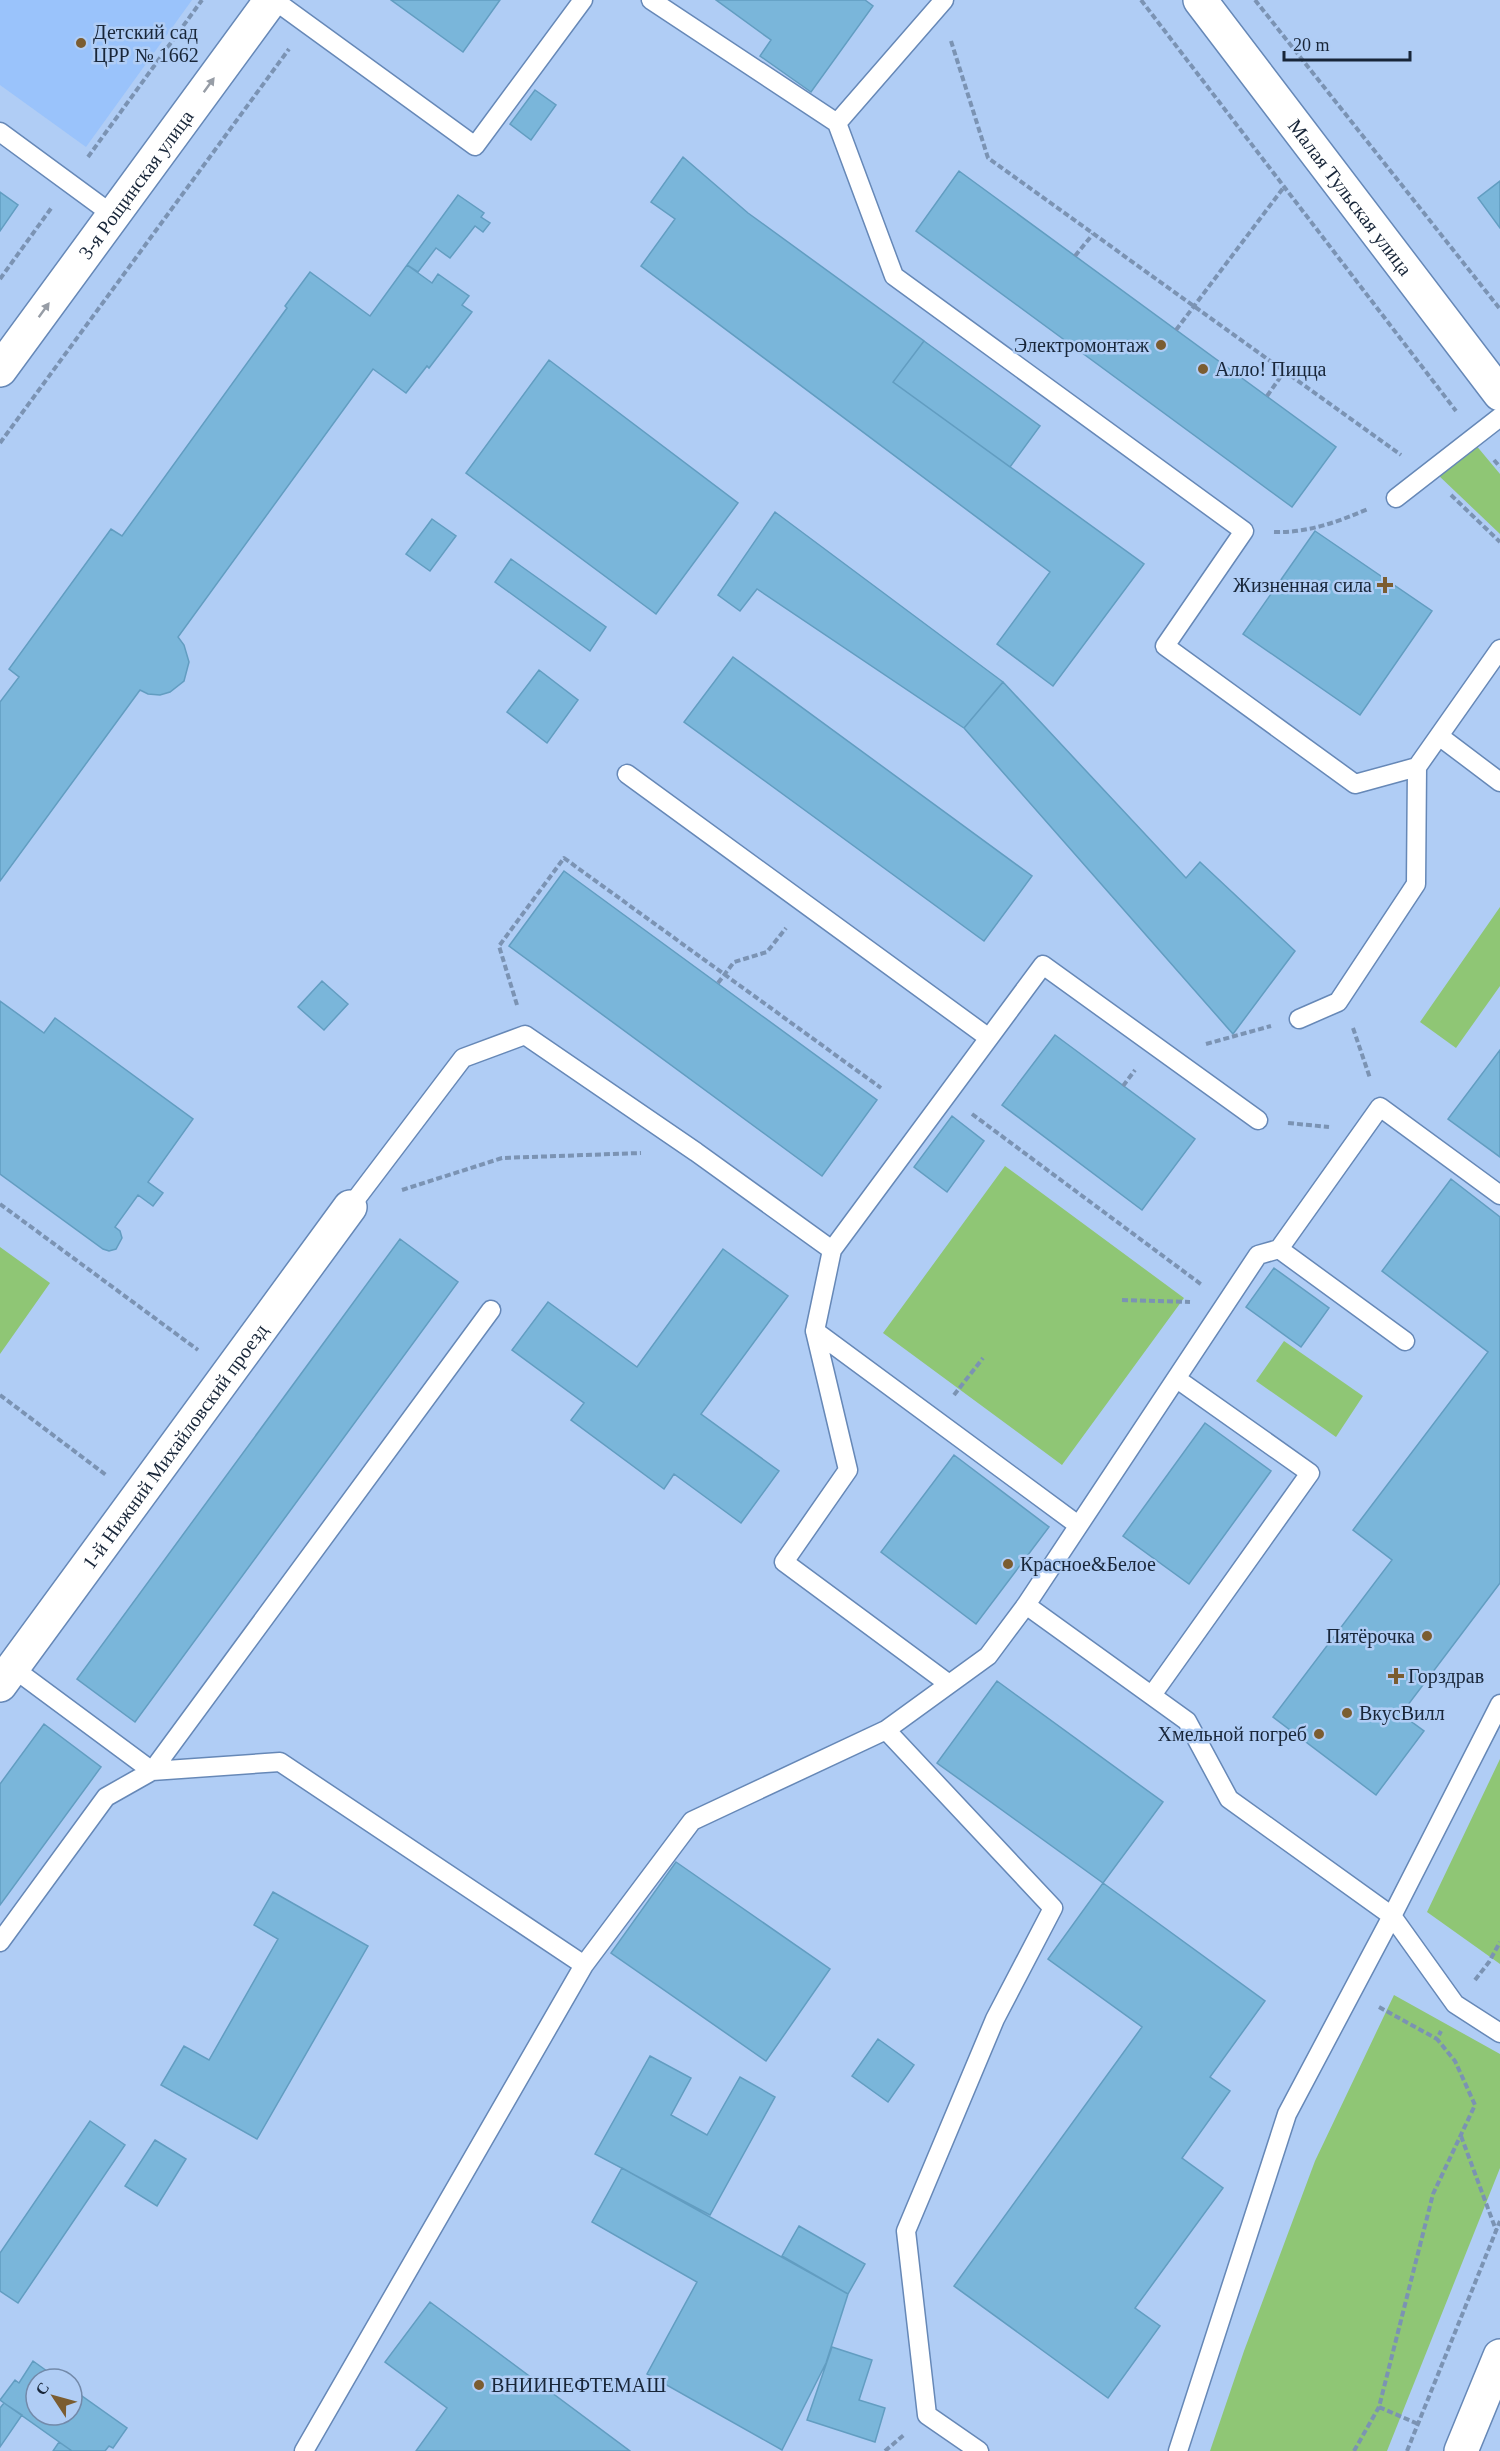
<svg xmlns="http://www.w3.org/2000/svg" width="1500" height="2451" font-family="'Times New Roman',serif">
<style>
.built{fill:#9ac3fb}
.green{fill:#8fc675}
.building{fill:#7ab6da;stroke:#629dc1;stroke-width:1.5}
.lines{fill:none;stroke-linecap:round;stroke-linejoin:round}
.lane-casing{stroke:#6688b7;stroke-width:21}
.street-casing{stroke:#6688b7;stroke-width:36}
.secondary-casing{stroke:#6688b7;stroke-width:36}
.path{stroke:#7b93b3;stroke-width:4;stroke-dasharray:6 3;stroke-linecap:butt}
.lane{stroke:#fff;stroke-width:18}
.street{stroke:#fff;stroke-width:33}
.secondary{stroke:#fff;stroke-width:33}
.oneway{fill:#979da6}
.poi-dot{fill:#7b5d31;stroke:#b0cdf5;stroke-width:2}
.labels{text-anchor:middle;dominant-baseline:central;stroke-width:5;stroke-linejoin:round;paint-order:stroke}
.poi-label{font-size:20px;fill:#182639;stroke:#b0cdf5;text-anchor:start}
.street-label{font-size:20px;fill:#182639;stroke:#b0cdf5}
</style>
<rect width="100%" height="100%" fill="#b0cdf5"/>
<path class="built" d="M0 0H192L86 147 0 85Z"/>
<path class="green" d="M1475 444 1500 474V534L1437 474Z
M1500 907V986L1456 1048 1420 1022Z
M1005 1166 1184 1298 1062 1465 883 1333Z
M0 1247 50 1283 0 1354Z
M1284 1341 1363 1396 1336 1437 1256 1381Z
M1500 1759V1964L1427 1912Z
M1394 1995 1500 2054V2168L1387 2451H1210L1244 2351 1315 2161Z"/>
<path class="building" d="M391 0H500L463 52Z
M716 0H865L873 6 811 92 760 56 771 40Z
M535 90 556 105 531 140 510 124Z
M683 157 748 213 924 341 893 382 1144 564 1053 686 997 644 1050 572 641 266 675 219 651 202Z
M959 171 1336 447 1292 507 916 231Z
M1500 181V228L1478 198Z
M0 192 18 205 0 231Z
M458 195 484 213 481 217 490 223 483 232 475 226 450 258 436 248 418 272 407 265Z
M407 265 432 283 438 274 469 296 462 305 472 312 429 368 427 366 406 393 373 369 178 637 184 645 189 662 184 681 170 692 160 695 148 694 140 690 0 881V702L19 677 9 669 111 529 122 536 287 308 285 306 310 272 370 316Z
M924 341 1040 426 1010 467 893 382Z
M549 360 738 503 656 614 466 473Z
M775 512 1003 682 964 728 757 589 740 611 718 595Z
M432 519 456 536 430 571 406 554Z
M1315 531 1432 611 1360 715 1243 634Z
M511 559 606 627 590 651 495 582Z
M733 657 1032 876 984 941 684 722Z
M539 670 578 700 547 743 507 712Z
M1003 682 1186 878 1200 862 1295 951 1233 1034 964 728Z
M564 871 877 1100 822 1176 509 946Z
M322 981 348 1004 324 1030 298 1007Z
M0 1001 44 1033 55 1018 193 1119 148 1182 163 1193 153 1206 138 1195 115 1227 120 1231 122 1238 116 1249 109 1251 103 1249 0 1174Z
M1055 1035 1195 1139 1142 1210 1002 1105Z
M1500 1050V1157L1448 1119Z
M952 1116 984 1141 947 1192 914 1167Z
M1451 1179 1500 1217V1583L1401 1714 1424 1731 1376 1795 1273 1717 1392 1560 1353 1530 1488 1352 1382 1271Z
M400 1239 458 1282 135 1722 77 1679Z
M723 1249 788 1296 701 1414 779 1471 741 1523 674 1474 664 1489 571 1420 584 1403 512 1350 548 1302 637 1367Z
M1274 1268 1329 1308 1301 1347 1246 1307Z
M1205 1423 1271 1471 1189 1584 1123 1536Z
M954 1455 1049 1527 976 1624 881 1552Z
M997 1681 1163 1802 1103 1883 937 1763Z
M44 1724 101 1767 0 1905V1784Z
M676 1862 830 1969 766 2061 611 1953Z
M1103 1883 1265 2001 1210 2077 1230 2091 1182 2158 1223 2188 1135 2308 1160 2326 1108 2398 954 2286 1142 2027 1048 1959Z
M273 1892 368 1946 257 2139 161 2085 184 2046 209 2060 278 1939 254 1925Z
M878 2039 914 2065 888 2102 852 2076Z
M650 2056 691 2078 671 2115 707 2135 740 2077 775 2097 710 2215 595 2154Z
M90 2121 125 2145 18 2303 0 2291V2253Z
M155 2140 186 2159 157 2206 125 2186Z
M622 2168 848 2294 826 2363 782 2450 647 2374 697 2282 592 2222Z
M799 2226 865 2264 848 2294 782 2256Z
M430 2302 630 2451H416L447 2408 385 2362Z
M832 2347 872 2360 859 2400 885 2408 875 2442 807 2420Z
M33 2361 58 2379H36V2415H72V2389L127 2428 113 2448 109 2446 105 2451H72L0 2400 15 2380 19 2383Z
M4 2403 22 2415 0 2447V2408Z
M59 2442 72 2451H53Z"/>
<g class="lines">
<g class="lane-casing">
<path id="lane" d="M274 0 475 146 583 0
M651 0 837 123 944 0
M837 123 894 276 1244 531 1165 646 1355 784 1417 767
M0 132 113 215
M1396 498 1500 417
M1439 736 1500 782
M627 774 989 1038
M1299 1019 1338 1002 1416 884 1417 767 1500 649
M350 1207 463 1058 525 1035 696 1152 832 1250 1043 965 1258 1120
M1279 1249 1405 1341
M832 1250 815 1331 1078 1525
M815 1331 848 1470 784 1562 949 1684
M1026 1605 1187 1721 1229 1799 1392 1916 1455 2004 1500 2033
M13 1668 152 1771 280 1762 584 1965
M1152 1695 1310 1473 1177 1379
M886 1730 1053 1908 995 2019 906 2231 927 2415 979 2451
M0 1942 106 1797 152 1771 491 1310
M304 2451 584 1965 692 1821 886 1730 988 1656 1026 1605 1258 1255 1279 1249 1380 1107 1500 1195
M1178 2451 1287 2114 1392 1916 1500 1704"/>
</g>
<g class="street-casing">
<g id="street">
<path id="s1" d="M0 370 271 0"/>
<path id="s2" d="M0 1685 350 1207"/>
</g>
</g>
<g class="secondary-casing">
<g id="secondary">
<path id="s3" d="M1200 0 1500 394"/>
<path d="M1461 2451 1500 2356"/>
</g>
</g>
<path class="path" d="M1141 0 1456 411
M1255 0 1500 309
M951 41 988 158 1401 455
M88 157 202 0
M1075 256 1093 234
M0 279 52 207
M1176 330 1284 187
M1267 396 1284 372
M0 443 289 49
M1494 460 1500 467
M1451 495 1500 542
M1274 532C1308 533 1337 522 1368 509
M718 983 734 962 767 952 786 928
M517 1005 499 946 564 858 881 1088
M1353 1028 1370 1078
M1206 1044 1271 1026
M1123 1086 1135 1070
M972 1114 1202 1285
M1288 1123 1329 1127
M402 1190 502 1158 641 1153
M0 1204 198 1350
M1122 1300 1190 1302
M0 1395 106 1475
M954 1395 983 1358
M1475 1980 1489 1962 1500 1942
M1379 2007 1437 2039
M1461 2136 1496 2230
M1379 2407 1418 2424
M885 2451 905 2434
M1354 2451 1379 2407 1433 2194 1475 2105 1455 2061 1437 2039 1441 2031
M1407 2451 1500 2221"/>
<use href="#lane" class="lane"/>
<use href="#street" class="street"/>
<use href="#secondary" class="secondary"/>
</g>
<defs><path id="oneway-solid" d="M-6-.8H1V-3.2L6.5 0L1 3.2V.8H-6Z" transform="scale(1.5)"/></defs>
<g class="oneway">
<use href="#oneway-solid" transform="translate(209 85) rotate(-54)"/>
<use href="#oneway-solid" transform="translate(44 310) rotate(-54)"/>
</g>
<g class="poi-dot">
<circle cx="81" cy="43" r="6"/>
<circle cx="1161" cy="345" r="6"/>
<circle cx="1203" cy="369" r="6"/>
<path d="M1382 576h6v6h6v6h-6v6h-6v-6h-6v-6h6z"/>
<circle cx="1008" cy="1564" r="6"/>
<circle cx="1427" cy="1636" r="6"/>
<path d="M1393 1667h6v6h6v6h-6v6h-6v-6h-6v-6h6z"/>
<circle cx="1347" cy="1713" r="6"/>
<circle cx="1319" cy="1734" r="6"/>
<circle cx="479" cy="2385" r="6"/>
</g>
<g class="labels">
<g class="poi-label">
<text x="93" y="32">Детский сад<tspan x="93" dy="23">ЦРР № 1662</tspan></text>
<text x="1149" y="345" text-anchor="end">Электромонтаж</text>
<text x="1215" y="369">Алло! Пицца</text>
<text x="1372" y="585" text-anchor="end">Жизненная сила</text>
<text x="1020" y="1564">Красное&amp;Белое</text>
<text x="1415" y="1636" text-anchor="end">Пятёрочка</text>
<text x="1408" y="1676">Горздрав</text>
<text x="1359" y="1713">ВкусВилл</text>
<text x="1307" y="1734" text-anchor="end">Хмельной погреб</text>
<text x="491" y="2385">ВНИИНЕФТЕМАШ</text>
</g>
<g class="street-label">
<text stroke="none"><textPath href="#s1" startOffset="230">3-я Рощинская улица</textPath></text>
<text stroke="none"><textPath href="#s3" startOffset="248">Малая Тульская улица</textPath></text>
<text stroke="none"><textPath href="#s2" startOffset="296">1-й Нижний Михайловский проезд</textPath></text>
</g>
</g>
<g transform="translate(54 2397) rotate(306)"><circle r="28" fill="#b0cdf5" stroke="#738aaa" stroke-width="1.5"/>
<path d="M0-4.5L10 22L0 15L-10 22Z" fill="#7b5d31"/>
<text y="-9" font-size="16" font-weight="bold" text-anchor="middle" fill="#182639">С</text>
</g>
<path d="M1284 51v9h126v-9" fill="none" stroke="#182639" stroke-width="3"/>
<text x="1293" y="51" font-size="18" fill="#182639" stroke="#b0cdf5" stroke-width="4.5" paint-order="stroke">20 m</text>
</svg>
